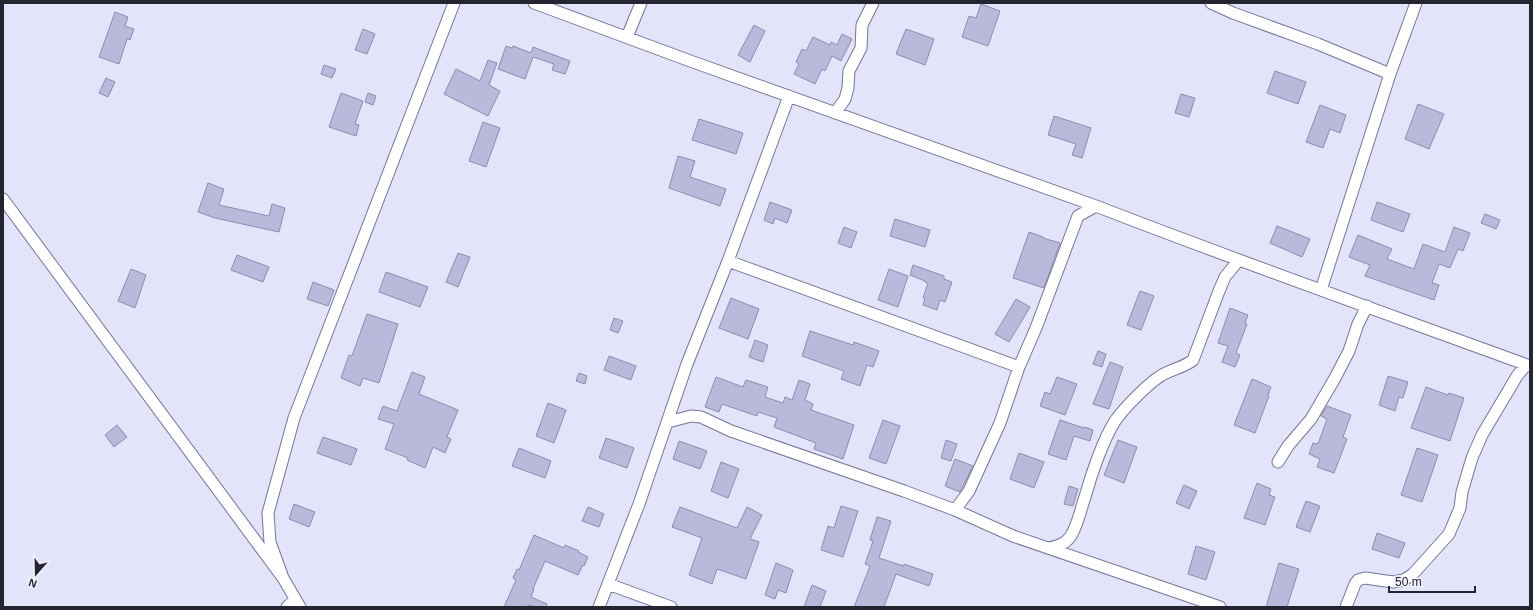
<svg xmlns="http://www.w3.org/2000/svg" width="1533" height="610" font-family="Arial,sans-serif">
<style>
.building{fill:#b9b9dc;stroke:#8c8cae}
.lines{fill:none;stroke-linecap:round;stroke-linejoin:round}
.street-casing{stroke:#757596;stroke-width:13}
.street{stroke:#fff;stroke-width:11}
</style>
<rect width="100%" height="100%" fill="#e3e4fa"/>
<path class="building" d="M981 4 1000 11 988 46 962 37 969 16 976 18Z
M115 12 128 17 125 26 134 29 130 40 127 39 119 64 99 57Z
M754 25 765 31 750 62 738 55Z
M363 29 375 34 367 54 355 50Z
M906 29 934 39 925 65 896 54Z
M842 34 852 39 841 61 832 56 825 71 822 69 815 84 794 74 799 64 796 62 802 49 806 51 813 37 830 45 831 42 837 45Z
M506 46 512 48 513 46 531 53 533 47 570 61 565 74 552 70 554 64 533 57 525 79 498 69Z
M488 60 497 63 489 85 500 91 488 116 444 94 456 69 480 81Z
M324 65 336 69 332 78 321 74Z
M1275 71 1306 82 1298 104 1267 93Z
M106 78 115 82 108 97 99 93Z
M341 93 363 101 355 124 359 125 356 136 329 127Z
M368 93 376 96 373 105 365 102Z
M1181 94 1195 98 1189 117 1175 113Z
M1418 104 1444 114 1429 149 1405 139Z
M1320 105 1346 115 1340 133 1330 129 1323 148 1306 142Z
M1054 116 1091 128 1082 158 1072 155 1076 144 1048 135Z
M699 119 743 133 736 154 692 140Z
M483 122 500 128 486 167 469 161Z
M678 156 695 161 690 177 726 189 720 206 669 188Z
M208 183 224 189 219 205 269 216 272 204 285 208 279 232 215 218 198 212Z
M770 202 792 210 787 223 775 218 773 224 764 220Z
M1377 202 1410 214 1403 232 1371 220Z
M1485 214 1500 220 1496 229 1481 223Z
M895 219 930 230 925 247 890 236Z
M1277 226 1310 239 1302 257 1270 243Z
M844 227 857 232 851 248 838 243Z
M1454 227 1470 233 1463 251 1458 249 1450 268 1439 264 1432 283 1439 285 1434 300 1365 276 1370 265 1349 257 1358 235 1392 249 1387 259 1414 269 1423 244 1445 252Z
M1029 232 1043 237V238L1060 243 1044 288 1013 278Z
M458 253 470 257 458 287 446 282Z
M237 255 269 267 263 282 231 270Z
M913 265 944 276V279L952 282 945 302 940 300 937 310 923 305 925 299 923 298 928 283 925 282V281L910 275Z
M131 269 146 275 135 308 118 301Z
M889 269 908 276 898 307 878 300Z
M386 272 428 287 420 307 379 292Z
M313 282 334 290 328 306 307 299Z
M1140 291 1154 296 1141 330 1127 325Z
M731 298 759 309 748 339 719 328Z
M1016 299 1030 307 1009 342 995 334Z
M1230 308 1248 315 1245 323 1247 324 1236 353 1240 355 1235 367 1222 362 1228 346 1218 343Z
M367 314 398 324 379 383 363 378 360 386 341 378 349 355 352 356Z
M614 318 623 321 618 333 610 330Z
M810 331 853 345 854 342 879 351 873 367 867 365 860 386 841 379 844 371 802 356Z
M755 340 768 345 763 362 749 357Z
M1098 351 1106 354 1102 367 1093 364Z
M609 356 636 366 631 380 604 370Z
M1110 362 1123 367 1109 409 1093 404Z
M412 372 425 377 419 394 458 410 447 437 451 439 445 453 433 447 425 468 407 460 408 458 385 449 394 424 378 419 383 406 397 411Z
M579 373 587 376 585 384 576 381Z
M1388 376 1408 382 1403 398 1399 397 1395 411 1379 405Z
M716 377 743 387 746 380 768 387 765 397 783 403 785 397 792 400 799 380 810 384 805 400 813 404 811 410 854 425 843 459 814 449 816 443 774 427 777 418 758 412 757 416 722 404 719 412 705 407Z
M1057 377 1077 384 1065 415 1040 406 1045 392 1050 394Z
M1252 379 1271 387 1268 395 1269 396 1255 433 1234 425Z
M1426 387 1448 395 1449 393 1464 398 1450 441 1411 428Z
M548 403 566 410 554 443 536 436Z
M1327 406 1351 415 1343 437 1347 439 1334 473 1317 467 1320 459 1309 454 1313 443 1318 444 1327 419 1321 416Z
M883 420 900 426 886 464 869 458Z
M1060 420 1084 428 1085 427 1093 430 1090 441 1074 436 1066 460 1048 454Z
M117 425 127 437 114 447 105 435Z
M323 437 357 449 351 465 317 453Z
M606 438 634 448 627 468 599 458Z
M946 440 957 444 951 461 941 458Z
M1118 440 1137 447 1124 483 1104 475Z
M679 441 707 451 700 469 673 459Z
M519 448 551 461 545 478 512 466Z
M1417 448 1438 455 1422 502 1401 495Z
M1019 453 1044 462 1034 488 1010 479Z
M955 459 973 466 960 492 945 486Z
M721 462 739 469 728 498 711 491Z
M1257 483 1271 489 1269 495 1275 497 1265 525 1244 518Z
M1184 485 1197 491 1189 509 1176 503Z
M1069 486 1078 489 1073 506 1064 504Z
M1306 501 1320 506 1310 532 1296 527Z
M294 504 315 512 309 527 289 519Z
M841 506 858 511 843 557 821 550 828 526 834 528Z
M588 507 604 514 599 527 582 521Z
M680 507 737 528 747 507 762 515 750 539 759 542 746 579 717 569 712 584 689 575 702 538 672 527Z
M877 517 891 521 879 558 904 566V564L933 574 929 586 896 574 884 607H854L870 566 865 564 873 541 870 540Z
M1377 533 1405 543 1399 558 1372 549Z
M534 535 564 548 565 545 579 551 578 552 588 557 584 566 583 565 578 575 545 561 533 589H534L531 597 547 604 546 607H534L528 605 527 607H504L516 580 513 578 517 569 519 570Z
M1196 546 1215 552 1206 580 1188 574Z
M776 563 793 570 786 593 778 590 775 599 765 595Z
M1279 563 1299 569 1287 607H1266Z
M812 585 826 591 820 607H804Z"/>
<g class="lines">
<g class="street-casing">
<path id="street" d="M534 3 693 62 1096 206
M1211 3 1233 13 1318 44 1390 74
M627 37 641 3
M835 113 845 99 848 88 849 71 861 48 862 25 873 3
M3 199 283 578 300 607
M728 261 1019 367
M1321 290 1390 74 1416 3
M668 422 691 416 701 417 731 431 904 491 955 510 1013 536 1220 607
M1278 462 1288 446 1311 419 1335 378 1349 351 1358 324 1367 306
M955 510 969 491 1000 423 1019 367 1036 328 1078 216 1096 206C1240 262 1385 313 1530 366
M1049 548C1058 546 1065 544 1070 537 1077 528 1081 508 1085 497 1091 475 1103 440 1115 421 1124 408 1152 379 1166 373 1176 368 1184 367 1193 360L1219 291 1225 277 1238 261
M283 578 270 542 268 513 294 418 454 3
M608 584 671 607
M287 607 295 600
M599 607 639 504 687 364 728 261 789 96
M1346 607 1355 584 1358 580 1365 578 1393 582 1404 580 1413 574 1449 534 1460 508 1462 492 1472 458 1482 435 1517 376 1526 365"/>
</g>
<use href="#street" class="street"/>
</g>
<rect width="1533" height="610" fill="none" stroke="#252532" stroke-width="8"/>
<g transform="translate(36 574) rotate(200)" stroke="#f2f2fa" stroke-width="3" paint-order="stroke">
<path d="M0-3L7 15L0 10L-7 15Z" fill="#252532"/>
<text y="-6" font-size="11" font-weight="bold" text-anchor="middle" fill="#252532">N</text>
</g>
<path d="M1389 586v6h86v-6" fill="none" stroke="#252532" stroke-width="2"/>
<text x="1395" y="586" font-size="12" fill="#252532" stroke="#f2f2fa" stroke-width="3" paint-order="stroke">50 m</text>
</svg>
